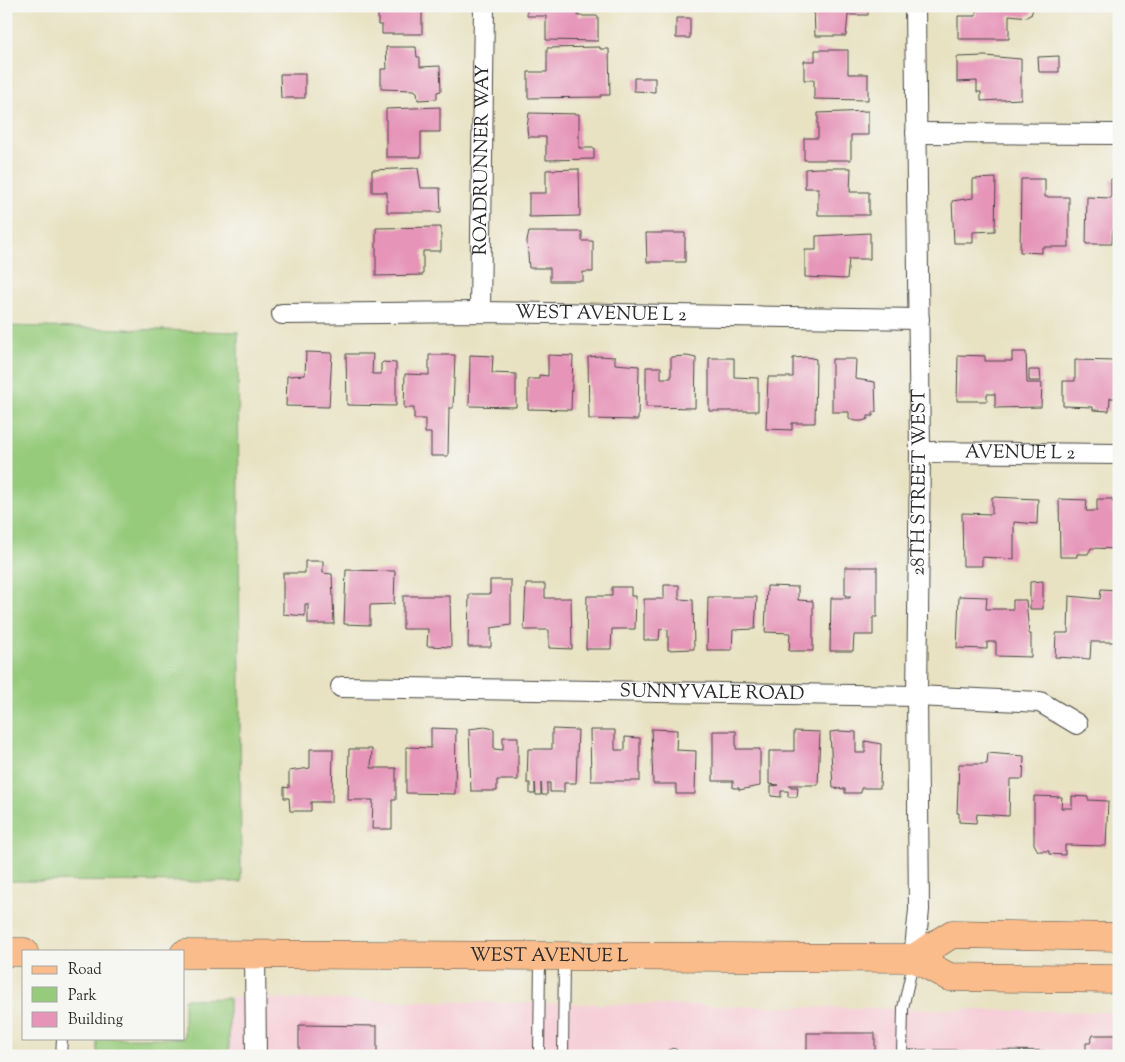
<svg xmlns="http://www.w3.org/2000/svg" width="1125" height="1062" font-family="'Sorts Mill Goudy',serif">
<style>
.built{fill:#f6cfd8}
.green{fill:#96cb7c;stroke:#607b54}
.building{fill:#e694b8}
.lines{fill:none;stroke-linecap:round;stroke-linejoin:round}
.service-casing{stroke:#474642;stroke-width:12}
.minor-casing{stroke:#474642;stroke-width:22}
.primary-casing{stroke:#474642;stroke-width:29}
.service{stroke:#fff;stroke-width:10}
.minor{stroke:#fff;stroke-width:20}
.primary{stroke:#fabc8b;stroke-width:28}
.labels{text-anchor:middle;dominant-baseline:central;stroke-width:4;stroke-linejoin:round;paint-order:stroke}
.street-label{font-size:19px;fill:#2b2b2b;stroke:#f6f6f2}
</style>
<rect width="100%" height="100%" fill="#f6f6f2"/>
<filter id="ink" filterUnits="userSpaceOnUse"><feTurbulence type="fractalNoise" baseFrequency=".02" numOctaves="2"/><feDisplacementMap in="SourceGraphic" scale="10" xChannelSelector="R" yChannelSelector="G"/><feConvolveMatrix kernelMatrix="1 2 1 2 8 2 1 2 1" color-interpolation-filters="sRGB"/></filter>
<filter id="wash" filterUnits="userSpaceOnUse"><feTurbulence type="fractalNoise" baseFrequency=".0096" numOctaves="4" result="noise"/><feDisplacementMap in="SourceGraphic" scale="20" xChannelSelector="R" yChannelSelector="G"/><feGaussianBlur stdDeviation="1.12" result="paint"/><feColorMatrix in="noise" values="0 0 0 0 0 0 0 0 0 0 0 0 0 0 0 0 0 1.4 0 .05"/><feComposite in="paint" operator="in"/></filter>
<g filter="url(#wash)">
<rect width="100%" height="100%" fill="#e8e2c2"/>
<path class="built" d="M229 998 1119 1012V1056H229Z"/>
<path class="green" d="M6 326 238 332 241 882 6 881Z
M229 998V1056H97V1038H184V999Z"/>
<g id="blocks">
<path class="building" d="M370 6H440V9H422V34H382V25H378V10H370Z
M527 6H578V16H598V41L546 40V16H527Z
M814 6H868V15H848L846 36H815Z
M976 6H1033V9L1031 15H1028V17L1009 15V39H958V16H976Z
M676 18H690V38H676Z
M386 47H416L417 57H420V67L440 66 441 91 437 92V99L418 100 417 92 414 90 381 89V69H387Z
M600 47V49H609L610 95H601V97L528 98V72H547V48Z
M815 50H848V74H868V100L814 99V80H804V61H815Z
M985 56 1021 59V99L981 101V92H977V81L957 82V57Z
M1059 56V72H1039L1038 57Z
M280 74H305V98H281Z
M634 78H655V92L634 91Z
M440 107V132H421V157H386V109Z
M868 111V135H851V160H804V138H818V113Z
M529 113 579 114V148H594V159L546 160V137H528L527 128Z
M418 168 421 188H440L441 212H387V192H372V170Z
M818 168H851L850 192H869V215H818V188H805V169Z
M579 169 580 216 529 217V193H546V170Z
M996 178 995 231 973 232V243H954L952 201 973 198V179Z
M1021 179H1045V197H1069V247H1042V253L1020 252Z
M1111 179 1119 180V230H1113L1112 244H1086L1087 197 1111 198Z
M441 227V251H423V275L376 276V228Z
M529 232H582V241H593V272H583V281H550V268H529L527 241Z
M646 233H685V262H647Z
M870 233V259H849L847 279 805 277V250H816V236Z
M306 352 332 353 329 407 286 406 287 376 305 375Z
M1012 352H1026L1027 383H1042L1041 407 995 408V394H987V401H957L958 355 985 356V361H1012Z
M346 354H373L372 374H381V364L383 362 396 363V406L347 405Z
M1119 354V398H1110L1109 411 1093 410V407L1063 406V381H1075V360L1115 361Z
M429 355H455L453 408H449L448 456H431V433H425V419H414V408H404L405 374 429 375Z
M470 355 493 356 492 373 516 374V407L469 406Z
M548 355 573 356 571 410 528 409V379H539V375L548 376Z
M599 356 615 357V364L639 366 638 420 589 419 588 357Z
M687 356 696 358 695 408 646 407V367H661V378H671V357Z
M807 357 816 359 815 423H792V430L766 429 768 377H793V358Z
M709 358H734V377L758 378V411H709Z
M832 359H856L855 379 875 382 876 412H873V416H868V419L862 421H855L849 419V412H832Z
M1029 370H1040L1041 381H1029Z
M992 497 1038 499 1037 524 1014 522V559L982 557V566H963L962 513 992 514Z
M1059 499 1087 500 1086 511H1097V499H1113V503H1119V549L1091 548 1088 554H1077V557H1060Z
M305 561H323V573L332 574 334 624H308V604H305V616L283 614V573H305Z
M845 567H877V617H873V635H854L853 651H830L831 598H850V596H845Z
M346 570 395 571 394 604 370 605V625L344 624Z
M490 580H511V625L491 628V647H468L469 594H490Z
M1043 581V609H1030V582Z
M526 584H545V598H571L572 649 549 648V630H524Z
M664 585H679V599L693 600 694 649 668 650V630L660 629 659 640H644V599H664Z
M767 586 798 587V600L813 601V651H789L790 633 765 632Z
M612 587H631V596H636L635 629H612L611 649H586L587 596H612Z
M1101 589 1119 590V642H1091L1090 659 1055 657 1056 633H1068L1069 596 1100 599Z
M403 596H450L451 647 427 646 428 629H403Z
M959 596 987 597 986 609H1013V600H1026L1029 634H1031V657L996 656V642H987V649L957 648Z
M708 597H757L755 629 733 630 732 650H707Z
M485 727 494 729V749L503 750V737H518V780H497V791H471L469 729Z
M431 728 456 729 455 794 406 793V747L431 748Z
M552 729 578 730 576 783H564V792H550V783H547V795H542L541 783V795H536L535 783V794H530V783H527L528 749H552Z
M651 729 677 730 676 750 696 751 695 794H676V784H653Z
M590 730H615V750H625V737L640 738V781H591Z
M713 731H736V749H760V786L739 790V788H733V781H713Z
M794 731 820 732 818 785H790V787H798L797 797H788V791H781V797L771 796V786L779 785 769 784V751H794Z
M840 731 856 732V753H865V741L881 744 880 788H861V793H845V789L833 788 830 732Z
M310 749H333L332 802H311V811H290L289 798H284V787L289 788V771L310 768Z
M349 749H372L371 768H396V800H392V829H372L373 800H348Z
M988 753 1024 756 1023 779H1010L1009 816 977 814 976 823 959 822V813H957L959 764H987Z
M1034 796 1062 797 1061 808H1072V796L1088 797V800L1108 801 1106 846 1065 845V855L1049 854V851H1038L1034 844Z
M299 1025 377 1026V1056H299Z
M807 1033H875V1056H807Z
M1093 1035H1119V1056H1086V1043H1090Z"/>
</g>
</g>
<g filter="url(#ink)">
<use href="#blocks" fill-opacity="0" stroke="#474642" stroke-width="1"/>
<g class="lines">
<g class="service-casing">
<path id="service" d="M902 1055 1042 1056
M61 1056 62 1038
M539 1056 540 957
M563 1056 564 957
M673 1056V1054
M902 1056 903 1008 914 959"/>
</g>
<g class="minor-casing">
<g id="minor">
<path d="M916 133 1119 134"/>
<path id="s1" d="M480 312 484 6"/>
<path id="s2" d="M282 314 480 312 919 319"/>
<path id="s3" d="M920 452 1119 454"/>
<path id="s4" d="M341 687 917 696 1040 702 1077 724"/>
<path d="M255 955 256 1056"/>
<path id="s5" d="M914 958 919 910 917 696 920 452 915 6"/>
</g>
</g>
<g class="primary-casing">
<g id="primary">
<path d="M6 952H24"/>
<path id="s6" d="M184 954 914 958 949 977 1119 979"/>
<path d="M914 958 952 934 1119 937"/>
</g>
</g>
<use href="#service" class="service"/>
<use href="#minor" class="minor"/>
<use href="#primary" class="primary"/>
</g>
</g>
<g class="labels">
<g class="street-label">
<text stroke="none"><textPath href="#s1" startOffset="152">ROADRUNNER WAY</textPath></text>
<text stroke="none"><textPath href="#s2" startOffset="319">WEST AVENUE L 2</textPath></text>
<text stroke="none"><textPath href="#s3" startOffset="100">AVENUE L 2</textPath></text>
<text stroke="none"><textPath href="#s5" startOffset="476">28TH STREET WEST</textPath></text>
<text stroke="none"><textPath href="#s4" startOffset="371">SUNNYVALE ROAD</textPath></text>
<text stroke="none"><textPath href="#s6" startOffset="365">WEST AVENUE L</textPath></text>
</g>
</g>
<rect width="1125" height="1062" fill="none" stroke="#f6f6f2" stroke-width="25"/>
<rect x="22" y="950" width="162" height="90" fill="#f6f6f2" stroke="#a5a5a2"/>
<rect x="32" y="966" width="25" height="8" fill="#fabc8b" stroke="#a5a5a2"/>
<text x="68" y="974" font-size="15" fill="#2b2b2b">Road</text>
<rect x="32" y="987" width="25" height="15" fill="#96cb7c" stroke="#a5a5a2"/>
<text x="68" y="1000" font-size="15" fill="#2b2b2b">Park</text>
<rect x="32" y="1012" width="25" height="15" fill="#e694b8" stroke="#a5a5a2"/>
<text x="68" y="1024" font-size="15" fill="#2b2b2b">Building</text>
</svg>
